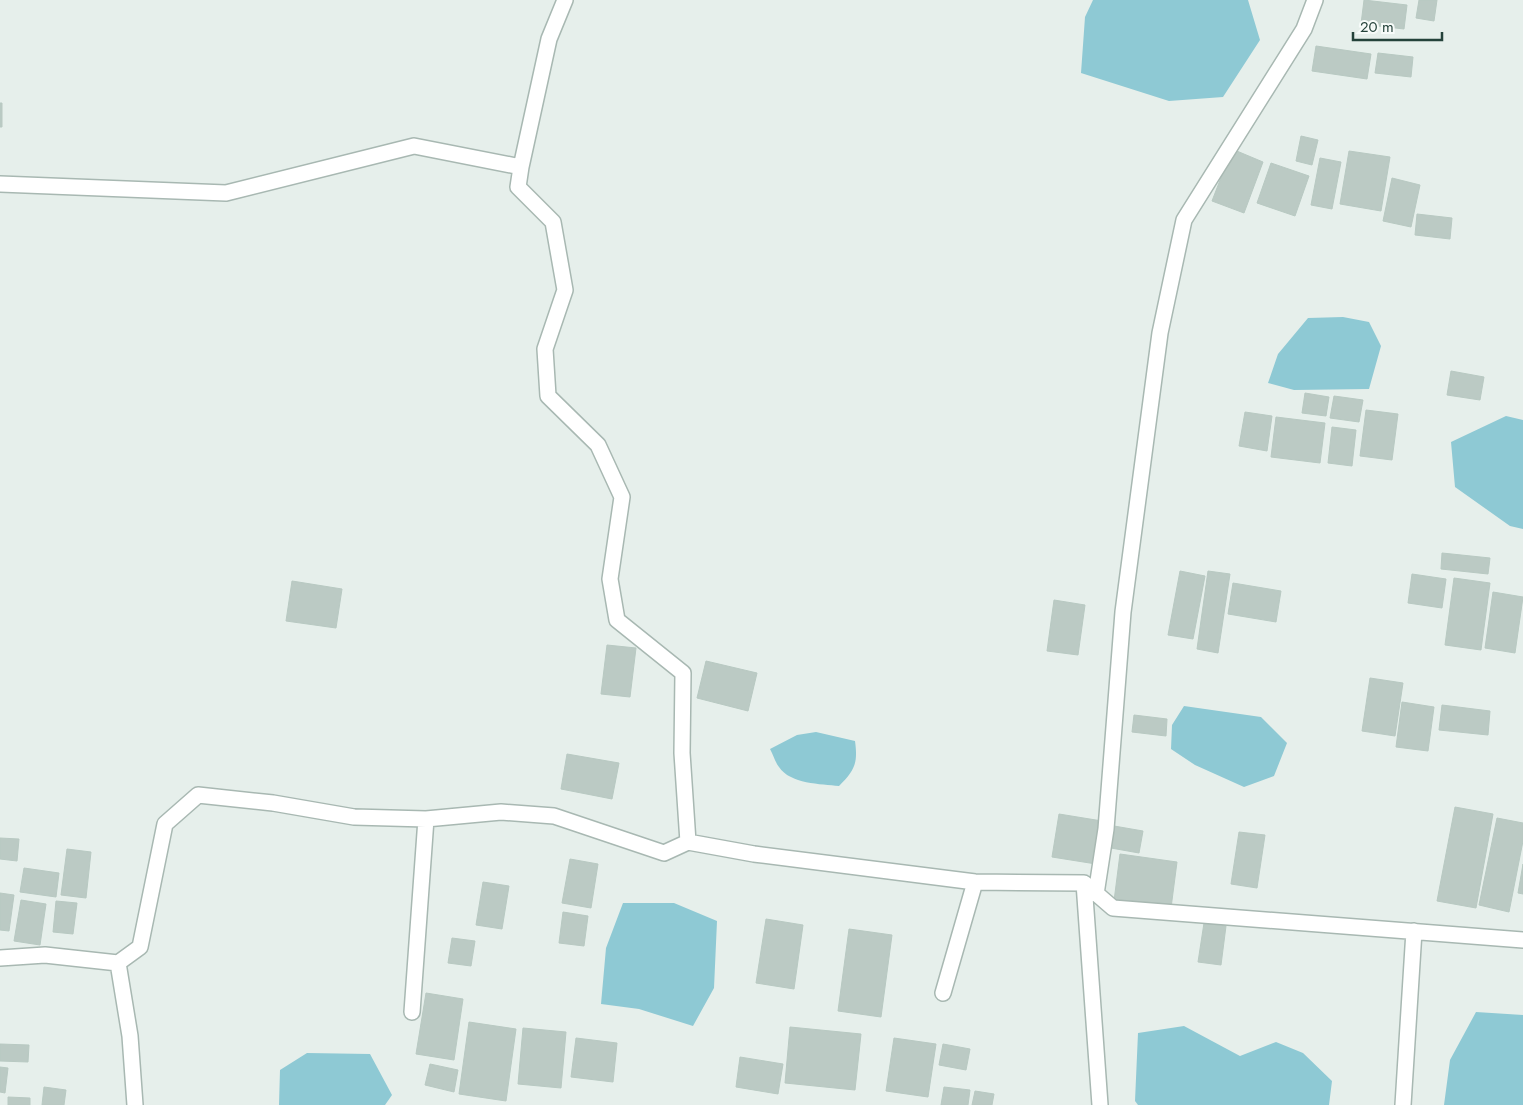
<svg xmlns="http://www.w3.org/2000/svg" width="1523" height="1105" font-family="Jost,sans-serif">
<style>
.water{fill:#8ec9d4}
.building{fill:#bbcac4;stroke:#b8c9c2}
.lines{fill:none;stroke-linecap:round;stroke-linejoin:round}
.street-casing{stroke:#a8b8b2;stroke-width:18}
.street{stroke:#fff;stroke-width:15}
</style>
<rect width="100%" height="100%" fill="#e6efeb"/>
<path class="water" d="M1093 0H1248L1260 40 1223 97 1169 101 1081 73 1085 17Z
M1343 317 1369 322 1381 346 1369 389 1294 390 1268 383 1278 354 1308 318Z
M1506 416 1523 420V529L1510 526 1455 487 1451 442Z
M1184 706 1261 717 1287 743 1274 776 1244 787 1195 765 1171 749 1172 725Z
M816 732 855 741C858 763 855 770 839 786 821 784 790 784 779 767 775 762 773 754 770 749L797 735Z
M623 903H674L717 921 714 988 693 1026 639 1009 601 1004 606 948Z
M1476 1012 1523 1015V1105H1444L1450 1060Z
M1184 1026 1240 1056 1276 1042 1303 1053 1332 1081 1329 1105H1138L1135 1101 1138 1033Z
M307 1053 370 1054 392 1095 385 1105H279L280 1070Z"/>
<path class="building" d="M1364 0 1407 5 1404 29 1361 24Z
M1419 0H1437L1434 21 1416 18Z
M1316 46 1371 54 1367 79 1312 71Z
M1378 53 1413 57 1411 77 1375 73Z
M0 103H2V127H0Z
M1301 136 1318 140 1312 165 1296 161Z
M1232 149 1263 162 1244 213 1212 201Z
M1349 151 1390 157 1381 211 1340 204Z
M1320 158 1341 162 1332 209 1311 205Z
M1271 163 1309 176 1295 216 1257 203Z
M1392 178 1420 185 1411 227 1383 221Z
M1417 214 1452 218 1450 239 1415 235Z
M1451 371 1484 377 1480 400 1447 395Z
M1305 393 1329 397 1326 416 1302 413Z
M1334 396 1363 400 1359 422 1330 418Z
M1366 410 1398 414 1392 460 1360 456Z
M1245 412 1272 416 1267 451 1239 446Z
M1276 417 1325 423 1320 463 1271 457Z
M1332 427 1356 430 1352 466 1328 463Z
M1442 553 1490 558 1488 574 1441 569Z
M1180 571 1205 576 1193 639 1168 635Z
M1208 571 1230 574 1218 653 1197 649Z
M1412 574 1446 579 1442 608 1408 603Z
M1454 578 1490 583 1481 650 1445 645Z
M292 581 342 589 336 628 286 621Z
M1233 583 1281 591 1276 622 1228 614Z
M1493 592 1523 597 1515 653 1485 648Z
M1054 600 1085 605 1078 655 1047 651Z
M607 645 636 648 630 697 601 694Z
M706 661 757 673 748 711 697 698Z
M1370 678 1403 683 1395 736 1362 731Z
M1402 702 1434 707 1428 751 1396 747Z
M1442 705 1490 711 1488 735 1439 730Z
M1134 715 1167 719 1166 736 1132 732Z
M567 754 619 763 612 799 561 789Z
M1455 807 1493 814 1476 908 1437 901Z
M1059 814 1102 821 1096 864 1052 857Z
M1497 818 1523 823V841L1509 912 1479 905Z
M1114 826 1143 831 1139 853 1111 848Z
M1239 832 1265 835 1257 888 1231 884Z
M0 838 19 839 17 861 0 859Z
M67 849 91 852 86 898 61 895Z
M1120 854 1177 862 1171 908 1114 901Z
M570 859 598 864 591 908 562 903Z
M1523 864V894L1518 893Z
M24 868 59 873 56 897 20 892Z
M483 882 509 886 502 929 476 925Z
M0 893 14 895 9 931 0 930Z
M21 900 46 904 40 945 14 941Z
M56 901 77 903 73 934 53 932Z
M563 912 588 916 584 946 559 943Z
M766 919 803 925 794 989 756 983Z
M1204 923 1226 926 1221 965 1198 962Z
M849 929 892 935 881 1017 838 1011Z
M452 938 475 941 471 966 448 963Z
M426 993 463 999 454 1060 416 1054Z
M469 1022 516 1029 506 1101 459 1094Z
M790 1027 861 1034 855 1090 785 1083Z
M523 1028 566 1032 561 1088 518 1084Z
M576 1038 617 1043 613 1082 571 1077Z
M894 1038 936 1044 928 1097 886 1091Z
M0 1044 29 1045 28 1062 0 1061Z
M943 1044 970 1049 966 1070 939 1065Z
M740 1057 783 1064 778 1094 736 1087Z
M430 1064 458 1070 454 1092 425 1085Z
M0 1067 8 1068 5 1093 0 1092Z
M44 1087 66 1090 64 1105H42Z
M944 1087 970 1090 968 1105H941Z
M975 1091 994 1094 992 1105H972Z
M8 1097 30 1098V1105H8Z"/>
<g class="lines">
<g class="street-casing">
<path id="street" d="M565 0 549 39 521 167 518 187 553 222 565 290 545 349 548 396 598 445 622 497 610 579 617 620 683 673 682 753 688 842
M0 184 226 193 414 146 521 167
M1084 883 1100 1105
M1096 894 1106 829 1123 612 1160 333 1184 220 1304 29 1315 0
M0 958 45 955 118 963
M943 993 975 882
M412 1012 426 819
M135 1105 130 1036 118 963 140 947 165 824 198 795 273 803 354 817 426 819 501 812 554 816 664 853 688 842 754 854 975 882 1084 883 1113 908 1523 940
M1403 1105 1414 931"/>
</g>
<use href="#street" class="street"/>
</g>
<path d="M1353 32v8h89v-8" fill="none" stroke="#24423a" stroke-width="2.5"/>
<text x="1360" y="32" font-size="15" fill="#24423a" stroke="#f7fbf9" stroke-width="4" paint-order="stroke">20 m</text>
</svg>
